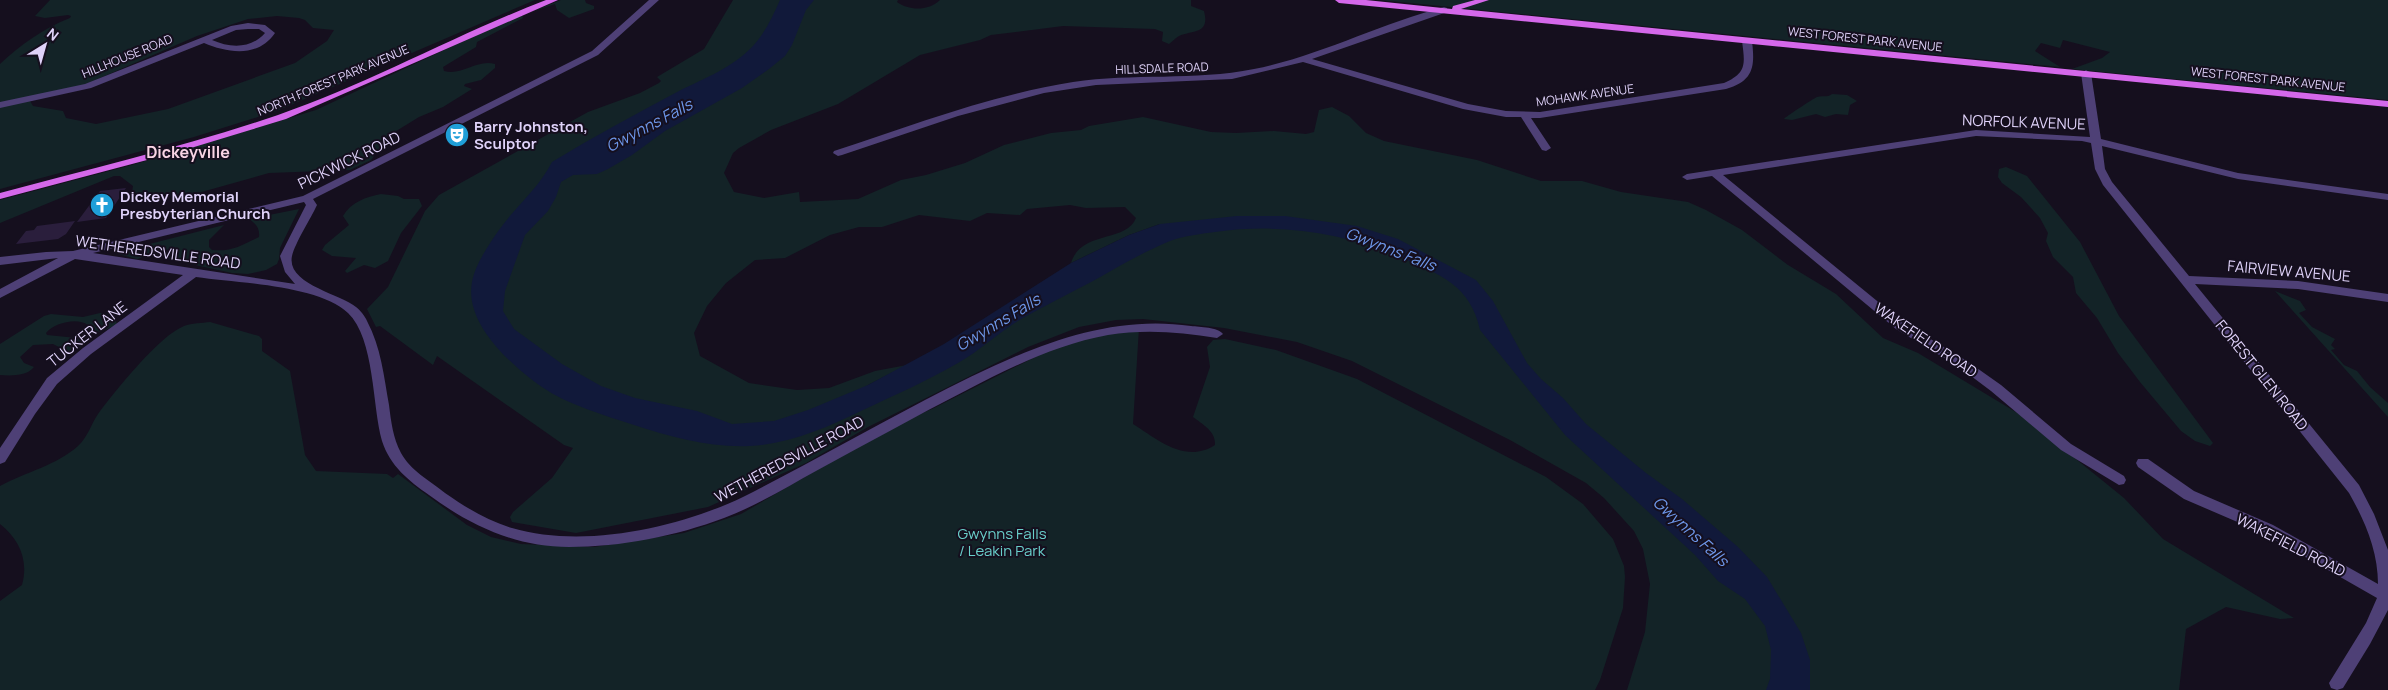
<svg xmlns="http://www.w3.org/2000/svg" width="2388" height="690" font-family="Manrope,sans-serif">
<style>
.green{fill:#132327;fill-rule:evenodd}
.water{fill:#11193a}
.building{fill:#2a1e3c}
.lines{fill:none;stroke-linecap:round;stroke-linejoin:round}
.minor{fill:#4e4076;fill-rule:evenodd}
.major{fill:#d468ea;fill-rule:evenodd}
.labels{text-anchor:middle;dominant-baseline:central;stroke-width:4;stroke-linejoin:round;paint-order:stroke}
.far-street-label{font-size:12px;fill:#dfd2f9;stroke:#150f1e}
.street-label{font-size:15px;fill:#dfd2f9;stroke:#150f1e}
.poi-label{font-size:15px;font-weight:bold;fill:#dfd2f9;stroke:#150f1e;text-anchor:start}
.park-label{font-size:15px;fill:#69ceca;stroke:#150f1e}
.water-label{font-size:16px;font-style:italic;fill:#6e97ea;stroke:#150f1e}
.neighbourhood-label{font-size:16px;font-weight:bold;fill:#f9d4e4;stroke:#150f1e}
</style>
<rect width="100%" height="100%" fill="#150f1e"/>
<path class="green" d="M50 0H535L277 111 194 137 0 189V106L30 101 33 106 63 111 66 118 96 124 168 109 295 63 327 41 334 30 313 28 305 20 299 18 277 16 248 19 197 36 84 85 0 104V64C20 45 44 28 70 18L71 16 68 15 45 18 35 16Z
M561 0H585L586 3 594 6V9L569 18 557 10 555 4 531 12Z
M733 0H898L897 2C909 11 929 11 940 0H1191V6L1204 11C1210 34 1194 30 1179 36 1175 38 1173 41 1169 44L1162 41 1163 32 1155 29 1063 26 991 35 980 40 920 55 838 104 771 130 739 148 733 153 724 173 734 192 764 198 799 192 800 202 858 199 901 180 926 175 965 163 1004 145 1051 133 1081 130 1089 126 1143 117 1211 132 1236 133 1274 131 1306 134 1314 132 1319 110 1332 107 1349 116 1366 133 1384 141 1477 160 1541 181H1582L1621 192 1688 202 1706 210 1742 230 1788 265 1836 294 1883 338 1918 353 2024 417 2124 498 2163 539 2294 618 2280 619 2226 607 2186 629 2179 690H1627L1645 632 1650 584 1643 549 1634 531 1604 498 1586 483 1510 440 1352 361 1297 342 1224 328 1143 319 1116 320 1079 327 1028 347 868 427 806 463 708 507 576 533 512 522 510 517 513 512 552 478 573 448 564 445 437 356 433 365 380 326 376 327 367 309 388 287 425 211 439 195 588 112 640 93 659 83 661 81 657 77 704 49ZM1070 205 1086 208 1125 207 1136 218C1126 243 1081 230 1071 263L1129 235 1160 224 1029 314 841 415 868 385 907 365 875 371 829 388 797 390 749 383 700 356 694 333 707 306 726 283 755 260 785 258 830 235 859 227H882L919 215 970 221 987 213 1020 215 1027 209Z
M1380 0H2388V100L2072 69 2102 58 2110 52 2063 40 2060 48 2041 43 2035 51 2060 67Z
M519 15H522L523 18 477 42 476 47 443 67 444 71C463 76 476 59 495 64V68L481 80 465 84 464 86 472 89 443 107 419 117 380 141 381 148 371 160 350 170 269 173 198 193 131 199 133 186 120 176H114L0 223V200L132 165 316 110Z
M1832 94 1847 95 1857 101 1850 105 1848 115 1836 114 1825 117 1816 114 1792 120 1784 119C1785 117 1813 99 1817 97 1822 95 1827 98 1832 94Z
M2006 167 2027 176 2080 242 2119 316 2213 443 2210 446 2195 441 2181 431 2140 382 2118 353 2097 318 2076 293 2073 277 2053 257 2046 241 2048 233 2040 218 2021 197 2002 183 1998 177 1999 169Z
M381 194 398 196 404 199H419L422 206 401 233 388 261 375 268 364 265 347 273 345 271 356 258 332 256 322 250 325 245 349 225 343 216C351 202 366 197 381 194Z
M299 209 280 248 279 259 277 264 266 270 248 274 232 273 163 258 173 251 169 249 137 259 114 253 224 225 209 240V247L212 250C232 252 242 245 259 237 260 228 256 224 249 219Z
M2275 291 2300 301 2306 310 2299 313 2312 327 2335 339 2331 345 2335 349 2331 350 2344 365 2357 371 2370 387 2388 403V417Z
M100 313 111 314 115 317 112 321H116L117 325 100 332 88 330V325C77 317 54 323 46 333L47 335 77 338 81 340V347L69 352 53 344 33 345 20 357 24 363 34 367C27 376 11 376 0 375V344L44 316 51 314 83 317Z
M210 322 259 336 262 339V351L290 371 305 455 316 471 387 474 393 478 398 474 467 525 491 537 521 544 594 547 684 533 741 514 891 427 934 408 1045 352 1078 338 1139 328 1133 424C1158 440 1186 464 1215 445 1216 431 1202 424 1193 417L1210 367 1207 347 1213 340 1225 339 1276 350 1357 379 1546 477 1583 504 1613 539 1624 566 1625 577 1623 608 1600 680 1595 690H0V601L22 585C29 560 19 539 0 524V486C26 472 57 465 78 446 88 437 91 424 98 414 115 391 159 336 184 326 192 323 202 323 210 322Z"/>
<path class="water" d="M780 0H814L806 10 792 45 785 56 769 69 742 88 665 131 632 155 608 169 597 174 573 175 561 182 556 197 548 211 525 235 505 291 503 311 514 329 562 364 601 386 635 398 697 411 732 424 774 421 808 410 868 385 944 344 1071 263 1129 235 1160 224 1237 216H1285L1357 226 1398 239 1476 280 1493 301 1527 363 1541 379 1563 398 1586 424 1646 473 1682 499 1738 547 1767 577 1801 633 1810 660V690H1766L1770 679 1771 650 1765 626 1745 599 1718 581 1695 555 1565 435 1480 330C1471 286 1440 274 1402 258 1343 232 1279 223 1215 232 1200 234 1183 236 1170 241 1143 252 1118 267 1093 281 1070 293 1046 305 1023 318 1000 331 981 350 958 363 927 381 895 395 863 410 828 427 790 444 750 446 712 448 670 437 634 425 604 415 568 405 542 387 512 366 464 324 472 282 475 265 489 244 499 230 516 206 539 188 552 162 593 137 636 114 679 91 705 78 732 68 753 46 765 33 773 16 780 0Z"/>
<path class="building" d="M126 188 106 218 77 222 100 191Z
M75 221 66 234 58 239 16 244 26 231 34 230 37 226Z"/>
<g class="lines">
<path class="minor" d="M649 0H659L598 55 313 199 317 205C311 218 295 243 292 256 286 284 341 294 356 307 360 310 365 316 367 321 381 347 384 377 389 405 391 421 393 438 401 453 410 470 430 481 445 493 465 507 488 521 512 528 583 549 678 528 743 497 804 466 864 432 925 400 1007 358 1096 312 1191 326 1200 327 1218 327 1223 334L1217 338C1180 332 1145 329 1108 335 1058 344 1011 367 967 390 916 416 866 444 816 471 787 487 756 506 724 518 676 536 621 547 569 547 516 547 471 526 429 495 409 481 390 466 382 441 372 406 375 339 348 313 318 285 237 283 196 277L91 354 57 384 35 414 5 462 0 464V448L47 378 83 348 183 275 75 259 0 298V289L58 258 0 265V257L46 252 73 251 303 196 592 51ZM304 202 306 205 280 256 285 272 295 284 93 253Z
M1444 7 1447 8V12L1312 59 1468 104 1506 111 1540 112 1724 83C1747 73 1745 64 1742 41L1747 38 1752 41C1755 66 1754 81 1726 89L1540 118H1531L1551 148 1546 151 1542 150 1521 117H1506L1463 109 1303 62 1232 79 1096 85 1044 93 958 116 842 155 838 156 833 153 834 151C913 125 991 95 1073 82 1133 73 1194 81 1254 69 1320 56 1379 24 1444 7Z
M248 23 265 25 275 33C258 58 228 53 204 43L91 88 0 108V102L85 84 231 26ZM248 29H259L265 33C251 49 230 48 212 40L236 30Z
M2086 70 2091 73 2101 139 2238 173 2388 194V200L2238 179 2102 146 2105 169 2112 182 2189 276 2298 281 2388 294V302L2298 289 2195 284 2359 485 2374 514 2388 550V610L2370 644 2343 688 2337 690 2331 688 2329 683 2366 623 2377 598 2263 533 2184 499 2138 467 2136 463 2138 459H2148L2194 491 2273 525 2378 584C2378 551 2365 521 2349 493L2103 185 2095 169 2091 143 2082 141 1976 136 1723 175 1904 323 1967 361 2001 385 2071 444 2124 476 2126 480 2124 484 2119 485 2061 450 1991 391 1959 367 1896 329 1712 176 1687 180 1682 177 1687 174 1976 130 2090 137 2081 73Z"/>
<path class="major" d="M546 0H558L286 119 181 151 0 199V193C93 168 187 146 278 115 370 83 455 35 546 0Z
M1335 0H1366L1452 9 1453 6 1475 0H1489L1461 9 2388 101V107L1339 3Z"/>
</g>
<defs>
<g id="theatre-disc" transform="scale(1.25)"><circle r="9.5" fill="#1f9fd8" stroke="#150f1e"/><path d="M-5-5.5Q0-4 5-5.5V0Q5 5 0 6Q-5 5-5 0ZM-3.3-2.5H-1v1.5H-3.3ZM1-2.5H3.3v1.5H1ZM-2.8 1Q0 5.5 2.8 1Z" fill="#fff"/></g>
<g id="church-disc" transform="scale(1.25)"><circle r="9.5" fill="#1f9fd8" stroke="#150f1e"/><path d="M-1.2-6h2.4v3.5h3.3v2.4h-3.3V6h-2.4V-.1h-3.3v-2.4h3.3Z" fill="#fff"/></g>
</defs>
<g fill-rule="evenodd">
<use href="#theatre-disc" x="457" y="135"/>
<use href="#church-disc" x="102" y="205"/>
</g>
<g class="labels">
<g class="far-street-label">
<text transform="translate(1865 39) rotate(6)">WEST FOREST PARK AVENUE</text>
<text transform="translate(127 56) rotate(-22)">HILLHOUSE ROAD</text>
<text transform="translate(1162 68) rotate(-2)">HILLSDALE ROAD</text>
<text transform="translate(2268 79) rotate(6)">WEST FOREST PARK AVENUE</text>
<text transform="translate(333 80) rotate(-23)">NORTH FOREST PARK AVENUE</text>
<text transform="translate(1585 95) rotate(-8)">MOHAWK AVENUE</text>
</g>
<g class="street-label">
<text transform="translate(2024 122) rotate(2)">NORFOLK AVENUE</text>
<text transform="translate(349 160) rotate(-26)">PICKWICK ROAD</text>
<text transform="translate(158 252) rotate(8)">WETHEREDSVILLE ROAD</text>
<text transform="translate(2289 271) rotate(5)">FAIRVIEW AVENUE</text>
<text transform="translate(87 334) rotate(-38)">TUCKER LANE</text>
<text transform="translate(1926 340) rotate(34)">WAKEFIELD ROAD</text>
<text transform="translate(2262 375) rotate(51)">FOREST GLEN ROAD</text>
<text transform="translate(789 459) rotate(-28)">WETHEREDSVILLE ROAD</text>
<text transform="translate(2291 545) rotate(27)">WAKEFIELD ROAD</text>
</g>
<g class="poi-label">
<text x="474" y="126">Barry Johnston,<tspan x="474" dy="17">Sculptor</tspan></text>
<text x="120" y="196">Dickey Memorial<tspan x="120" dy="17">Presbyterian Church</tspan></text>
</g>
<g class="park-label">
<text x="1002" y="533">Gwynns Falls<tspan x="1002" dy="17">/ Leakin Park</tspan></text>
</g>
<g class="water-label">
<text transform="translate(649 125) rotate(-28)">Gwynns Falls</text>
<text transform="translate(1391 249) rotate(21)">Gwynns Falls</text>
<text transform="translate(998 322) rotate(-31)">Gwynns Falls</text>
<text transform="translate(1691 531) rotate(42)">Gwynns Falls</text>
</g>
<g class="neighbourhood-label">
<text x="188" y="152">Dickeyville</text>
</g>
</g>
<g transform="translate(45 45) rotate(37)" stroke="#150f1e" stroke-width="4" paint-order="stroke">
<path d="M0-4L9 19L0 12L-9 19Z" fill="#dfd2f9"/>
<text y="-8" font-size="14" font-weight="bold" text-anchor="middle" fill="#dfd2f9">N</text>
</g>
</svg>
